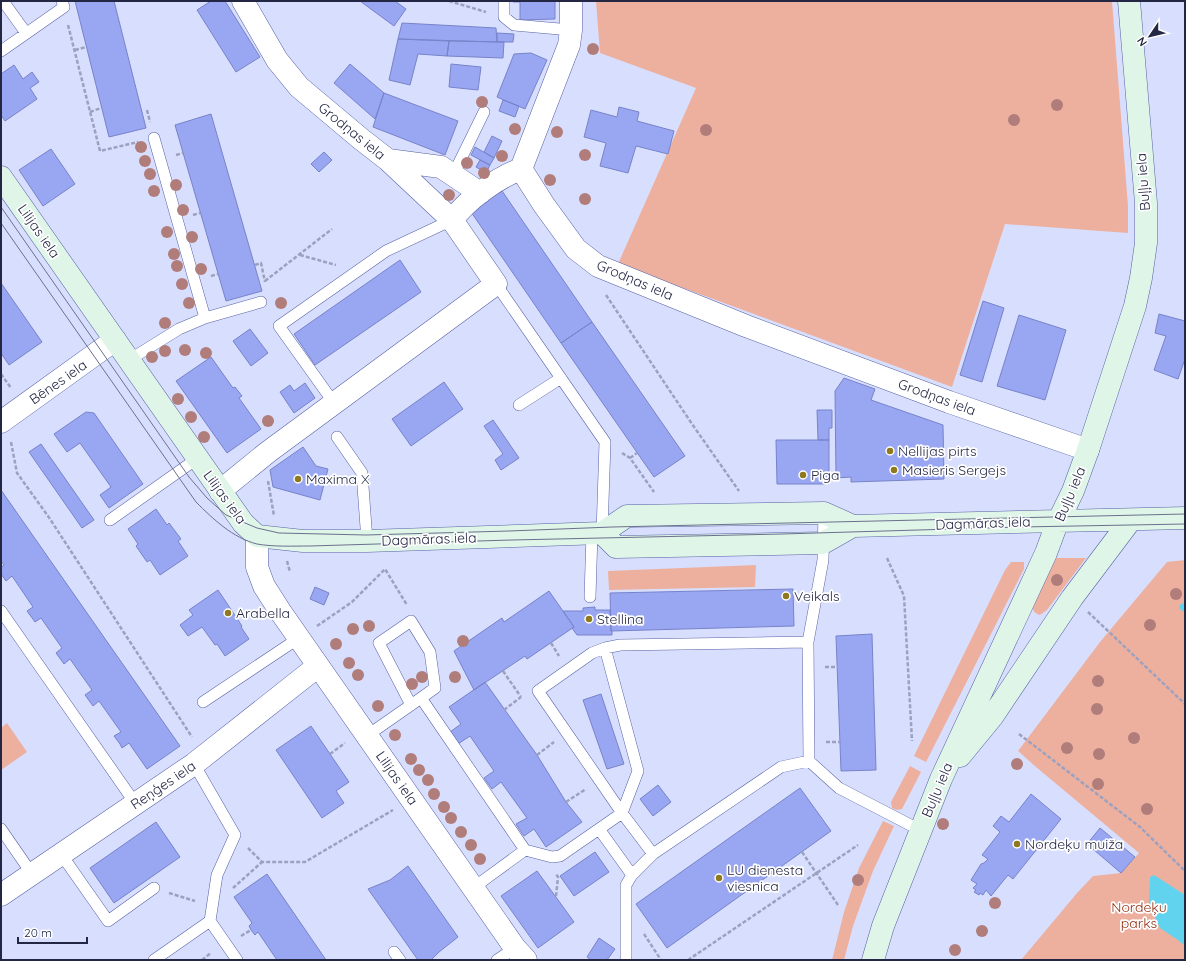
<svg xmlns="http://www.w3.org/2000/svg" width="1186" height="961" font-family="Quicksand,sans-serif">
<style>
.green{fill:#edb09f}
.water{fill:#61d3ee}
.lines{fill:none;stroke-linecap:round;stroke-linejoin:round}
.stream{stroke:#61d3ee;stroke-width:7}
.building{fill:#99a6f1;stroke:#7783ca}
.lane-casing{stroke:#5761a4;stroke-width:12}
.street-casing{stroke:#5761a4;stroke-width:23}
.secondary-casing{stroke:#5761a4;stroke-width:23}
.path{stroke:#9ba1bf;stroke-width:2.5;stroke-dasharray:4 2;stroke-linecap:butt}
.lane{stroke:#fff;stroke-width:11}
.street{stroke:#fff;stroke-width:22}
.secondary{stroke:#dff5e7;stroke-width:22}
.tram{stroke:#6b708e;stroke-width:1}
.tree{fill:#b07d7b}
.poi-dot{fill:#8e791f;stroke:#fff;stroke-width:1.5}
.labels{text-anchor:middle;dominant-baseline:central;stroke-width:3.5;stroke-linejoin:round;paint-order:stroke}
.street-label{font-size:14px;fill:#232744;stroke:#fff}
.poi-label{font-size:14px;fill:#232744;stroke:#fff;text-anchor:start}
.park-label{font-size:14px;fill:#8f2c0f;stroke:#fff}
</style>
<rect width="100%" height="100%" fill="#d8dffe"/>
<path class="green" d="M596 1H1112L1128 206V233L1005 224 952 387 618 264 696 88 600 53Z
M1056 558H1086L1047 610 1040 615C1035 613 1032 611 1033 605Z
M1185 560V960H1021L1077 893 1093 876 1121 873 1139 853 1036 767 1018 751 1100 642 1167 562Z
M1011 562H1024V569L926 762 914 756 1005 570Z
M756 565 755 587 609 590 608 571Z
M7 723 27 752 1 770V728Z
M910 766 921 772 902 809 897 810 892 808 891 802Z
M883 821 894 826 873 871 853 926 844 960H832L844 912 859 868Z"/>
<path class="water" d="M1154 875 1185 895V946L1178 940 1160 928 1149 904 1150 877Z"/>
<g class="lines">
<path class="stream" d="M1183 607 1185 608"/>
</g>
<path class="building" d="M75 1H114L146 128 109 137Z
M211 1H225L260 57 236 72 197 10Z
M360 1H395L406 9 394 26Z
M513 1H555V19L520 20V2H513Z
M402 23 496 28 497 42 398 39Z
M497 33 514 34 513 42H497Z
M398 39 449 41 447 56 418 54 410 85 389 80Z
M449 41 504 42 503 58 447 56Z
M531 53 547 60 525 109 497 97 514 54Z
M350 64 384 93 375 119 334 83Z
M451 64 481 67 478 90 449 87Z
M14 65 23 79 32 72 39 82 30 88 37 99 5 121 1 115V74Z
M384 93 458 121 445 155 373 127Z
M503 100 519 106 515 117 499 111Z
M619 107 639 112 637 121 674 131 668 154 636 146 628 173 600 166 606 143 584 137 591 110 617 117Z
M211 114 262 291 226 301 175 125Z
M492 136 502 141 494 158 484 152Z
M475 147 494 158 490 165 471 155Z
M51 149 75 184 43 206 19 170Z
M324 152 332 160 319 172 311 164Z
M480 160 490 165 486 173 476 167Z
M500 188 592 322 561 343 469 209Z
M400 260 421 292 315 365 294 334Z
M1 283 42 342 9 365 1 353Z
M983 301 1004 308 982 382 960 375Z
M1159 314 1185 321V359L1178 379 1154 370 1166 336 1155 333Z
M1019 315 1066 330 1045 400 997 386Z
M592 322 685 456 654 477 561 343Z
M250 329 268 353 251 366 233 341Z
M211 357 233 388 235 387 242 396 239 398 261 429 227 453 176 381Z
M844 378 875 389 871 400 943 425 944 479 851 482V477L836 478 835 391Z
M444 382 463 409 411 446 392 419Z
M305 383 315 398 294 413 280 392 290 385 294 391Z
M817 410H832V428H829V440H818Z
M86 412 94 413 143 484 109 508 100 495 111 487 80 443 67 452 54 434Z
M493 420 519 458 501 470 495 460 503 454 484 426Z
M776 440H829V484H777Z
M41 444 94 520 82 528 29 452Z
M303 447 316 466 328 469 320 500 273 487 270 470Z
M1 490 180 746 147 769 129 743 122 748 120 744 114 736 121 732 99 701 93 706 85 695 92 690 70 659 64 664 56 653 62 648 41 618 35 622 27 611 33 607 12 576 6 581 1 574V567L4 565 1 561Z
M156 509 167 525 169 523 181 539 178 541 188 556 160 575 150 560 147 562 136 546 138 544 128 529Z
M315 587 329 593 324 605 310 599Z
M793 589 794 626 611 631 610 593Z
M218 590 242 626 241 627 249 639 225 656 217 644 215 645 202 627 188 636 180 625 193 615 189 610Z
M549 591 574 627 527 659 525 656 474 690 454 651 502 618 504 622Z
M595 607V610H610L611 631H612V635H577L572 628 574 627 563 611H583V608Z
M872 634 876 770 841 771 836 636Z
M485 682 537 755 566 802 582 822 546 847 534 829 524 836 516 824 527 818 501 782 492 789 484 778 494 771 470 736 458 744 450 732 461 724 449 707Z
M601 694 624 764 607 769 583 700Z
M311 726 349 782 336 791 344 803 322 818 276 750Z
M658 785 671 802 653 816 640 799Z
M800 788 831 831 667 948 636 904Z
M1031 794 1061 819 1013 879 1008 875 991 896 986 890 983 895 980 893 979 895 974 892 976 890 973 888 977 884 971 880 981 864 984 863 988 859 982 855 1000 832 993 826 1001 816 1009 822Z
M156 822 180 857 114 903 90 868Z
M1100 828 1135 857 1121 873 1087 844Z
M595 852 609 872 574 896 560 876Z
M408 866 458 937 439 952 431 960H418L368 889 390 880Z
M537 871 574 922 538 948 501 896Z
M267 874 326 960H277L258 932 255 935 251 930 249 926 252 923 234 897Z
M599 938 615 949 607 960H591L587 957Z"/>
<g class="lines">
<g class="lane-casing">
<path id="lane" d="M3 1 26 33
M504 1V17L514 25 571 30
M1 51 64 7 62 1
M154 138 205 318
M453 175 484 112
M496 284 605 442 602 533
M129 360 179 329 205 318 261 302
M334 403 279 326 386 251 452 220
M519 405 561 378
M337 437 362 473 367 541
M110 520 198 458
M590 597 592 533
M1 611 135 803
M203 702 299 638
M411 705 379 643 411 621 430 652 435 688 421 698
M368 735 421 698 525 850 473 888
M809 761 808 642 823 560 824 513
M194 764 235 835 217 875 210 921 237 960
M1 829 32 874
M599 829 622 813 638 771 605 648
M525 850 552 857 560 856 599 829 632 875
M61 854 108 921 154 888
M653 854 622 813 538 691 592 653 605 648 620 645 808 642
M394 952 400 960
M154 960 210 921
M497 960 515 948
M626 960V885L632 875 653 854 781 767 809 761 839 788 920 830"/>
</g>
<g class="street-casing">
<path id="street" d="M388 160 441 167 480 193
M521 169 544 205 576 249 598 266 746 326 949 402 1088 450
M521 169 569 45 571 30V1
M452 220C468 199 497 178 521 169
M1 422 115 340
M220 491 268 452 496 284 452 220 388 160 361 139 299 87 277 60 243 1
M257 536V567L264 586 280 611 515 948 526 960
M1 895 194 764 318 666"/>
</g>
<g class="secondary-casing">
<path id="secondary" d="M1 177 243 523 257 536 303 541H367L602 533 627 516 824 513 853 526
M602 533 616 547 823 543 853 526 1185 518
M960 756 992 717 1072 598 1130 521
M873 960 883 926 941 779 1046 553 1056 526 1073 491 1088 450 1135 306 1141 278 1146 243V203L1129 1"/>
</g>
<path class="path" d="M449 1 486 12
M68 25 100 151 138 142
M75 50 86 47
M147 110 150 122
M90 112 101 108
M176 155 183 153
M193 215 200 213
M300 255 336 265
M255 265 261 263 265 282
M211 276 218 274
M265 281 332 229
M606 295 692 424 739 491
M1 374 11 388
M11 442 17 473 48 516 192 737
M622 453 630 458 654 492
M630 458 637 453
M268 481 274 516
M887 558 904 596 912 741
M287 561 290 572
M1 576 2 575
M1088 612 1185 704
M317 626 352 602 385 569 407 605
M551 643 559 656
M825 667H838
M503 671 521 697
M504 710 521 697
M1019 734 1140 827 1185 871
M826 742H840
M330 754 345 743
M537 755 554 742
M566 802 586 789
M248 848 262 862H305L393 810
M802 852 838 905
M233 888 262 862
M169 893 195 901
M556 896 558 877 556 874
M644 934 661 960
M241 936 251 930
M202 960 211 953
M688 960 858 845"/>
<use href="#lane" class="lane"/>
<use href="#street" class="street"/>
<use href="#secondary" class="secondary"/>
<path class="tram" d="M1 207 189 477 207 498 226 515 257 528 279 533 366 535 509 531 612 527 1185 514
M1 223 196 502C213 519 233 538 257 544 274 547 293 546 310 546L512 540 782 534 1021 527 1185 524"/>
</g>
<g class="tree">
<circle cx="593" cy="49" r="6"/>
<circle cx="482" cy="102" r="6"/>
<circle cx="1057" cy="105" r="6"/>
<circle cx="1014" cy="120" r="6"/>
<circle cx="515" cy="129" r="6"/>
<circle cx="706" cy="130" r="6"/>
<circle cx="557" cy="132" r="6"/>
<circle cx="141" cy="147" r="6"/>
<circle cx="585" cy="155" r="6"/>
<circle cx="502" cy="156" r="6"/>
<circle cx="145" cy="161" r="6"/>
<circle cx="467" cy="163" r="6"/>
<circle cx="484" cy="173" r="6"/>
<circle cx="150" cy="174" r="6"/>
<circle cx="550" cy="180" r="6"/>
<circle cx="176" cy="185" r="6"/>
<circle cx="154" cy="191" r="6"/>
<circle cx="449" cy="195" r="6"/>
<circle cx="585" cy="199" r="6"/>
<circle cx="183" cy="210" r="6"/>
<circle cx="167" cy="232" r="6"/>
<circle cx="192" cy="237" r="6"/>
<circle cx="174" cy="254" r="6"/>
<circle cx="177" cy="266" r="6"/>
<circle cx="201" cy="269" r="6"/>
<circle cx="182" cy="284" r="6"/>
<circle cx="189" cy="303" r="6"/>
<circle cx="281" cy="303" r="6"/>
<circle cx="165" cy="323" r="6"/>
<circle cx="185" cy="350" r="6"/>
<circle cx="165" cy="351" r="6"/>
<circle cx="206" cy="353" r="6"/>
<circle cx="152" cy="357" r="6"/>
<circle cx="178" cy="399" r="6"/>
<circle cx="191" cy="417" r="6"/>
<circle cx="268" cy="421" r="6"/>
<circle cx="204" cy="437" r="6"/>
<circle cx="1057" cy="580" r="6"/>
<circle cx="1176" cy="594" r="6"/>
<circle cx="1150" cy="625" r="6"/>
<circle cx="369" cy="626" r="6"/>
<circle cx="353" cy="629" r="6"/>
<circle cx="463" cy="641" r="6"/>
<circle cx="336" cy="644" r="6"/>
<circle cx="349" cy="663" r="6"/>
<circle cx="358" cy="675" r="6"/>
<circle cx="422" cy="677" r="6"/>
<circle cx="455" cy="677" r="6"/>
<circle cx="1098" cy="681" r="6"/>
<circle cx="412" cy="684" r="6"/>
<circle cx="378" cy="706" r="6"/>
<circle cx="1097" cy="709" r="6"/>
<circle cx="395" cy="735" r="6"/>
<circle cx="1134" cy="738" r="6"/>
<circle cx="1067" cy="748" r="6"/>
<circle cx="1099" cy="754" r="6"/>
<circle cx="411" cy="759" r="6"/>
<circle cx="1017" cy="764" r="6"/>
<circle cx="419" cy="770" r="6"/>
<circle cx="428" cy="780" r="6"/>
<circle cx="1098" cy="784" r="6"/>
<circle cx="434" cy="794" r="6"/>
<circle cx="444" cy="807" r="6"/>
<circle cx="1147" cy="809" r="6"/>
<circle cx="451" cy="818" r="6"/>
<circle cx="943" cy="824" r="6"/>
<circle cx="461" cy="832" r="6"/>
<circle cx="471" cy="845" r="6"/>
<circle cx="480" cy="859" r="6"/>
<circle cx="858" cy="880" r="6"/>
<circle cx="995" cy="903" r="6"/>
<circle cx="982" cy="931" r="6"/>
<circle cx="955" cy="950" r="6"/>
</g>
<g class="poi-dot">
<circle cx="890" cy="451" r="4"/>
<circle cx="894" cy="470" r="4"/>
<circle cx="803" cy="475" r="4"/>
<circle cx="298" cy="479" r="4"/>
<circle cx="786" cy="596" r="4"/>
<circle cx="228" cy="613" r="4"/>
<circle cx="589" cy="619" r="4"/>
<circle cx="1017" cy="844" r="4"/>
<circle cx="719" cy="878" r="4"/>
</g>
<g class="labels">
<g class="street-label">
<text transform="translate(352 131) rotate(39)">Grodņas iela</text>
<text transform="translate(1143 182) rotate(-94)">Buļļu iela</text>
<text transform="translate(39 231) rotate(55)">Lilijas iela</text>
<text transform="translate(635 280) rotate(23)">Grodņas iela</text>
<text transform="translate(58 382) rotate(-35)">Bēnes iela</text>
<text transform="translate(937 397) rotate(20)">Grodņas iela</text>
<text transform="translate(1070 494) rotate(-67)">Buļļu iela</text>
<text transform="translate(225 497) rotate(54)">Lilijas iela</text>
<text transform="translate(983 523) rotate(-2)">Dagmāras iela</text>
<text transform="translate(429 539) rotate(-2)">Dagmāras iela</text>
<text transform="translate(397 778) rotate(55)">Lilijas iela</text>
<text transform="translate(163 785) rotate(-34)">Reņģes iela</text>
<text transform="translate(937 790) rotate(-67)">Buļļu iela</text>
</g>
<g class="poi-label">
<text x="898" y="451">Nellijas pirts</text>
<text x="902" y="470">Masieris Sergejs</text>
<text x="811" y="475">Piga</text>
<text x="306" y="479">Maxima X</text>
<text x="794" y="596">Veikals</text>
<text x="236" y="613">Arabella</text>
<text x="597" y="619">Stellina</text>
<text x="1025" y="844">Nordeķu muiža</text>
<text x="727" y="870">LU dienesta<tspan x="727" dy="16">viesnica</tspan></text>
</g>
<g class="park-label">
<text x="1139" y="907">Nordeķu<tspan x="1139" dy="16">parks</tspan></text>
</g>
</g>
<rect width="1186" height="961" fill="none" stroke="#232744" stroke-width="4"/>
<g transform="translate(1150 36) rotate(235)" stroke="#ffffff" stroke-width="3" paint-order="stroke">
<path d="M0-3L7 15L0 10L-7 15Z" fill="#232744"/>
<text y="-6" font-size="11" font-weight="bold" text-anchor="middle" fill="#232744">N</text>
</g>
<path d="M18 937v6h69v-6" fill="none" stroke="#232744" stroke-width="2"/>
<text x="24" y="937" font-size="12" fill="#232744" stroke="#ffffff" stroke-width="3" paint-order="stroke">20 m</text>
</svg>
